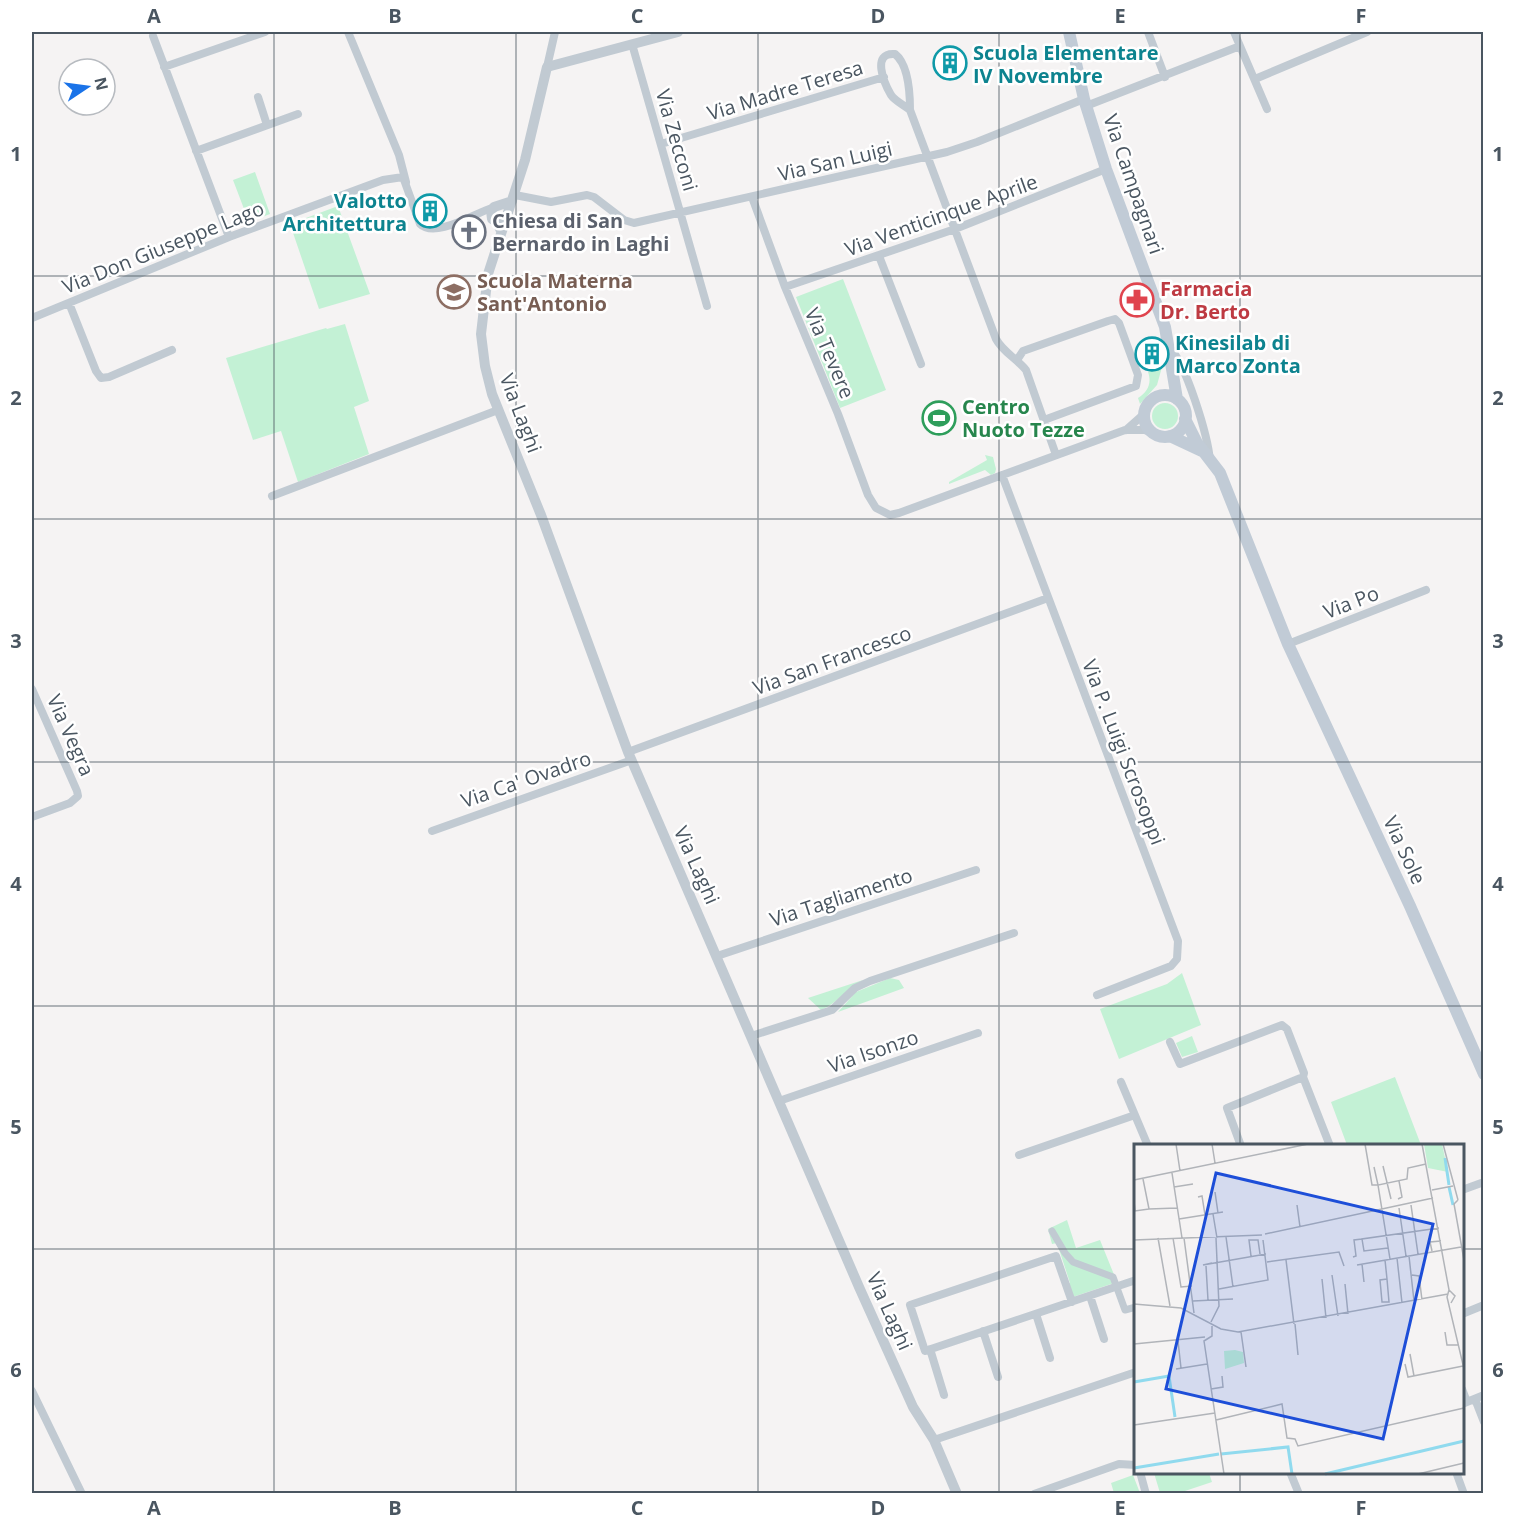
<svg xmlns="http://www.w3.org/2000/svg" width="1515" height="1525" font-family="'Open Sans',sans-serif">
<style>
.green{fill:#c3f1d5}
.lines{fill:none;stroke-linecap:round;stroke-linejoin:round}
.pedestrian{stroke:#c1cad2;stroke-width:7}
.minor{stroke:#c1cad2;stroke-width:8}
.tertiary{stroke:#c1cad2;stroke-width:10}
.secondary{stroke:#c1cbd6;stroke-width:12}
.grid{fill:none;stroke:#4a5661;stroke-width:1.5;stroke-opacity:0.55}
.labels{text-anchor:middle;dominant-baseline:central;stroke-width:5;stroke-linejoin:round;paint-order:stroke}
.culture-label{font-size:20px;font-weight:bold;fill:#0d838f;stroke:#fff;text-anchor:start}
.street-label{font-size:20px;fill:#4a5661;stroke:#fff}
.worship-label{font-size:20px;font-weight:bold;fill:#5b616d;stroke:#fff;text-anchor:start}
.education-label{font-size:20px;font-weight:bold;fill:#785e54;stroke:#fff;text-anchor:start}
.health-label{font-size:20px;font-weight:bold;fill:#be3a42;stroke:#fff;text-anchor:start}
.leisure-label{font-size:20px;font-weight:bold;fill:#27864d;stroke:#fff;text-anchor:start}
.inset-river{fill:none;stroke:#90daee;stroke-width:3}
.inset-road{fill:none;stroke:#b1b4b9;stroke-width:1.5}
.view{fill:#1d4ed8;fill-opacity:0.15;stroke:#1d4ed8;stroke-width:3}
.inset-edge{fill:none;stroke:#4a5661;stroke-width:3}
.neatline{fill:none;stroke:#4a5661;stroke-width:2}
.grid-label{font-size:20px;text-anchor:middle;font-weight:bold;fill:#4a5661}
</style>
<rect width="100%" height="100%" fill="#f5f3f3"/>
<path class="green" d="M255 172 270 214 249 222 233 180Z
M338 206 370 294 319 309 290 224Z
M843 279 886 390 840 408 796 297Z
M345 324 369 401 354 407 369 454 298 482 281 431 253 440 226 358 326 328 327 329Z
M1162 367 1157 385 1140 404 1138 398C1148 392 1152 383 1148 372Z
M1152 416a13 13 0 1 1 26 0a13 13 0 1 1-26 0Z
M985 455 993 457 996 469 995 473 991 475 985 470 949 484V482L987 460Z
M1182 973 1201 1025 1119 1059 1100 1009 1167 984Z
M890 978 899 980 904 988 838 1012 856 992Z
M863 980C847 988 838 1003 821 1010L808 998Z
M1192 1036 1198 1052 1182 1057 1176 1043Z
M1395 1077 1421 1145H1347L1331 1102Z
M1067 1220 1076 1248 1100 1240 1117 1282 1070 1298 1067 1284 1070 1283 1057 1243 1052 1244 1048 1229Z
M1154 1473H1209L1212 1482 1179 1493H1160Z
M1133 1475 1140 1493H1114L1111 1483Z"/>
<g class="lines">
<path class="pedestrian" d="M1052 1231 1065 1253 1073 1262 1113 1277 1125 1310 1136 1307"/>
<path class="minor" d="M348 32 399 155 406 182
M1148 32 1165 77
M1234 32 1267 109
M153 36 229 237
M632 44 707 306
M164 67 265 32
M547 67 555 32
M1255 79 1367 32
M258 97 267 125
M1086 106 1240 46
M910 110C904 105 895 101 891 95 884 83 871 52 895 54 909 65 910 94 910 110L996 339C1003 352 1016 358 1026 370L1056 455
M661 144 884 77
M196 151 298 114
M515 195 551 202 587 195 594 197 624 220 634 223 947 152 977 142 1084 99
M752 197 785 287 838 414 868 495 876 508 890 515 899 513 1125 430H1144L1151 432
M879 256 921 364
M785 287 955 229 1106 169
M69 303 96 371 101 378 109 377 172 350
M32 318 229 237 383 180 403 177 420 224C435 239 475 213 492 208
M1169 347C1186 363 1208 436 1210 461
M1017 360 1023 351 1108 321 1115 319 1119 323 1138 375 1136 386 1044 420
M1126 430 1144 414
M1002 475 1178 941 1177 959 1171 966 1097 995
M272 496 498 410
M1288 644 1426 590
M32 689 77 791 78 796 70 803 32 817
M628 752 1048 598
M432 831 632 760
M717 956 976 870
M751 1036 832 1010 855 988 870 981 1014 933
M1170 1042 1180 1064 1282 1025 1287 1029 1304 1073 1303 1077
M1121 1082 1148 1146
M779 1101 978 1033
M1241 1146 1227 1108 1303 1077 1330 1146
M1019 1155 1135 1115
M1462 1190 1484 1182
M1090 1296 1104 1339
M1072 1302 1056 1256 910 1305 925 1351 1136 1280
M1036 1314 1050 1358
M1462 1314 1484 1305
M983 1331 998 1377
M930 1349 944 1395
M1462 1389 1467 1402
M32 1391 82 1494
M1475 1399 1484 1422
M1462 1404 1484 1395
M934 1440 1136 1372
M1140 1472 1146 1494
M1290 1472 1299 1494
M1456 1472 1464 1494
M1034 1494 1119 1464 1136 1465"/>
<path class="tertiary" d="M678 32 547 67 525 160 488 274 481 334 485 366 492 394 541 515 628 752 859 1287 913 1407 934 1440 957 1494
M501 231 497 222 492 219 491 211 494 207 512 201"/>
<path class="secondary" d="M1069 32 1084 99 1106 169 1165 327 1177 399
M1144 416a21 21 0 1 1 42 0a21 21 0 1 1-42 0Z
M1185 419 1197 443 1220 473 1288 644 1410 906 1484 1074
M1170 436 1202 451"/>
</g>
<path class="grid" d="M274 32V1494M516 32V1494M758 32V1494M999 32V1494M1240 32V1146M32 276H1484M32 519H1484M32 762H1484M32 1006H1484M32 1249H1136M1462 1249H1484M1240 1472V1494"/>
<defs>
<g id="building-ring" transform="scale(1.725)"><circle r="9.5" fill="#fff" stroke="#0f9aa8" stroke-width="1.5"/><path d="M-4-6H4V6H1V3H-1V6H-4ZM-2.5-4.3h1.7v1.8h-1.7ZM.8-4.3h1.7v1.8H.8ZM-2.5-1h1.7V.8h-1.7ZM.8-1h1.7V.8H.8Z" fill="#0f9aa8"/></g>
<g id="church-ring" transform="scale(1.725)"><circle r="9.5" fill="#fff" stroke="#6b7280" stroke-width="1.5"/><path d="M-1.2-6h2.4v3.5h3.3v2.4h-3.3V6h-2.4V-.1h-3.3v-2.4h3.3Z" fill="#6b7280"/></g>
<g id="school-ring" transform="scale(1.725)"><circle r="9.5" fill="#fff" stroke="#8d6e63" stroke-width="1.5"/><path d="M0-5L7-2L0 1L-7-2ZM-4 1L0 2.5L4 1V4Q0 6-4 4Z" fill="#8d6e63"/></g>
<g id="pharmacy-ring" transform="scale(1.725)"><circle r="9.5" fill="#fff" stroke="#e0444e" stroke-width="1.5"/><path d="M-2-6h4v4h4v4h-4v4h-4v-4h-4v-4h4Z" fill="#e0444e"/></g>
<g id="stadium-ring" transform="scale(1.725)"><circle r="9.5" fill="#fff" stroke="#2e9e5b" stroke-width="1.5"/><path d="M0-5a6.5 5 0 1 0 0 10a6.5 5 0 1 0 0-10ZM-3.5-1.8h7v3.6h-7Z" fill="#2e9e5b"/></g>
</defs>
<g fill-rule="evenodd">
<use href="#building-ring" x="950" y="63"/>
<use href="#building-ring" x="430" y="211"/>
<use href="#church-ring" x="469" y="232"/>
<use href="#school-ring" x="454" y="292"/>
<use href="#pharmacy-ring" x="1137" y="300"/>
<use href="#building-ring" x="1152" y="354"/>
<use href="#stadium-ring" x="939" y="418"/>
</g>
<g class="labels">
<g class="culture-label">
<text x="973" y="52">Scuola Elementare<tspan x="973" dy="23">IV Novembre</tspan></text>
<text x="407" y="200" text-anchor="end">Valotto<tspan x="407" dy="23">Architettura</tspan></text>
<text x="1175" y="342">Kinesilab di<tspan x="1175" dy="23">Marco Zonta</tspan></text>
</g>
<g class="street-label">
<text transform="translate(785 90) rotate(-17)">Via Madre Teresa</text>
<text transform="translate(677 140) rotate(74)">Via Zecconi</text>
<text transform="translate(835 161) rotate(-13)">Via San Luigi</text>
<text transform="translate(1134 184) rotate(71)">Via Campagnari</text>
<text transform="translate(941 215) rotate(-20)">Via Venticinque Aprile</text>
<text transform="translate(163 247) rotate(-22)">Via Don Giuseppe Lago</text>
<text transform="translate(830 353) rotate(67)">Via Tevere</text>
<text transform="translate(521 413) rotate(69)">Via Laghi</text>
<text transform="translate(1351 602) rotate(-21)">Via Po</text>
<text transform="translate(832 660) rotate(-20)">Via San Francesco</text>
<text transform="translate(71 735) rotate(66)">Via Vegra</text>
<text transform="translate(1124 752) rotate(69)">Via P. Luigi Scrosoppi</text>
<text transform="translate(526 779) rotate(-19)">Via Ca' Ovadro</text>
<text transform="translate(1405 850) rotate(65)">Via Sole</text>
<text transform="translate(697 865) rotate(66)">Via Laghi</text>
<text transform="translate(841 897) rotate(-18)">Via Tagliamento</text>
<text transform="translate(873 1051) rotate(-19)">Via Isonzo</text>
<text transform="translate(890 1311) rotate(66)">Via Laghi</text>
</g>
<g class="worship-label">
<text x="492" y="220">Chiesa di San<tspan x="492" dy="23">Bernardo in Laghi</tspan></text>
</g>
<g class="education-label">
<text x="477" y="280">Scuola Materna<tspan x="477" dy="23">Sant'Antonio</tspan></text>
</g>
<g class="health-label">
<text x="1160" y="288">Farmacia<tspan x="1160" dy="23">Dr. Berto</tspan></text>
</g>
<g class="leisure-label">
<text x="962" y="406">Centro<tspan x="962" dy="23">Nuoto Tezze</tspan></text>
</g>
</g>
<g transform="translate(1134 1144)">
<rect width="330" height="330" fill="#f5f3f3"/>
<path d="M290 0H308L314 28 294 24ZM101 206 109 208 110 219 91 225 90 207Z" fill="#c3f1d5"/>
<path class="inset-river" d="M311 14 315 41M315 43 319 61M0 238 35 232 41 273M87 310 154 303 158 330M0 324 85 310M191 330 330 297"/>
<path class="inset-road" d="M42 0 46 27M78 0 81 19M231 0 238 41H244L240 23M288 0 315 146 321 152 317 159M309 0 324 56M249 22 257 55M38 29 48 94M9 35 15 65 43 64M0 36 174 0M40 43 59 40M298 46 319 42M81 48 84 69M64 53 68 52 71 71M264 55 268 53 265 37M324 56 320 60 330 116M0 57 1 67 15 65M163 61 166 83M277 61 284 110M265 64 272 112M79 70 83 94M45 75 89 68M131 90 299 54M92 93 99 143M24 94 36 162M39 94 47 143 58 142M50 94 60 169M0 96 128 91M254 104 230 107 228 95 305 84M298 107 296 98 307 97M117 112 115 96H124L126 110M275 112 280 157M219 113 222 112 220 96 228 95M263 114 268 159M256 115 244 41 273 35 274 24 292 20M152 116 160 180M251 116 253 135 255 158H248L246 136 253 135M133 118 205 108 210 122M78 119 69 121 132 110M228 120 230 138M223 121 327 103M72 122 74 156M198 131 204 172M278 131 285 132 288 156M188 135 192 174M211 140 214 170M85 145 134 136 129 96M315 146 313 153 330 225M59 157 99 155M0 160 47 164 87 185 104 188 314 150M77 178 85 162 82 94M161 180 164 211M78 182V192L70 197 90 330M107 188 112 223M311 188 313 201H325M44 197 47 224M0 200 71 193M276 210 280 232M271 220 274 233 329 222M42 225 73 220M77 245 89 243 88 232M82 276 148 260 153 294 161 295 164 302 330 264M0 281 81 269M284 330 330 319"/>
<path class="view" d="M82 29 299 80 249 295 32 245Z"/>
<rect width="330" height="330" class="inset-edge"/>
</g>
<rect width="1515" height="1525" fill="none" stroke="#ffffff" stroke-width="66"/>
<g transform="translate(87 87) rotate(77)"><circle r="28" fill="#ffffff" stroke="#b7bbc0" stroke-width="1.5"/>
<path d="M0-4.5L10 22L0 15L-10 22Z" fill="#1a73e8"/>
<text y="-9" font-size="16" font-weight="bold" text-anchor="middle" fill="#4a5661">N</text>
</g>
<rect x="33" y="33" width="1449" height="1459" class="neatline"/>
<g class="grid-label">
<text x="154" y="23">A</text>
<text x="395" y="23">B</text>
<text x="637" y="23">C</text>
<text x="878" y="23">D</text>
<text x="1120" y="23">E</text>
<text x="1361" y="23">F</text>
<text x="16" y="161">1</text>
<text x="1498" y="161">1</text>
<text x="16" y="405">2</text>
<text x="1498" y="405">2</text>
<text x="16" y="648">3</text>
<text x="1498" y="648">3</text>
<text x="16" y="891">4</text>
<text x="1498" y="891">4</text>
<text x="16" y="1134">5</text>
<text x="1498" y="1134">5</text>
<text x="16" y="1377">6</text>
<text x="1498" y="1377">6</text>
<text x="154" y="1515">A</text>
<text x="395" y="1515">B</text>
<text x="637" y="1515">C</text>
<text x="878" y="1515">D</text>
<text x="1120" y="1515">E</text>
<text x="1361" y="1515">F</text>
</g>
</svg>
